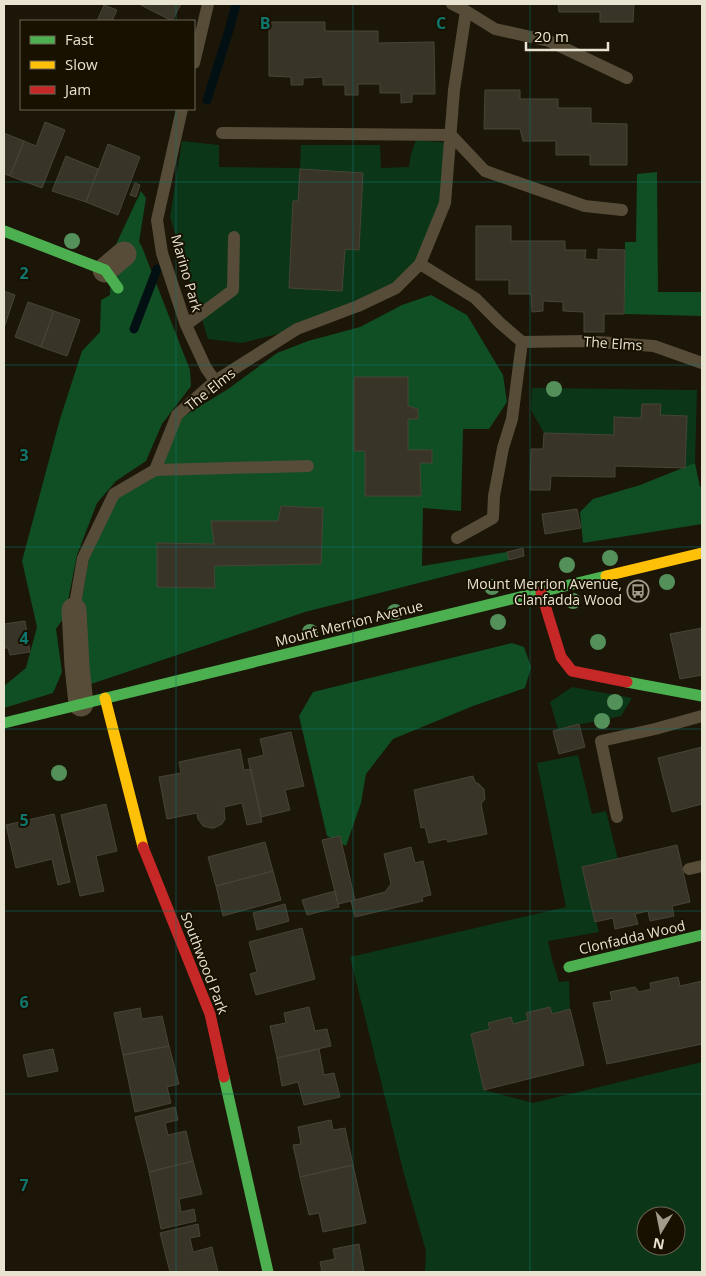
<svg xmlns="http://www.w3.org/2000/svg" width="706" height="1276" font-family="'Open Sans',sans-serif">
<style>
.green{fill:#0c3618;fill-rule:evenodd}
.forest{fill:#104e24}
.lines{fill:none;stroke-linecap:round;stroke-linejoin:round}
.stream{stroke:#031013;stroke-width:9}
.building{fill:#383427;stroke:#484437}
.lane{stroke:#564c38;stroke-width:12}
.street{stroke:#564c38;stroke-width:25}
.fast{stroke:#4caf50;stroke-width:11}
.slow{stroke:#ffc107;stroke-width:11}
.jam{stroke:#c62828;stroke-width:11}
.tree{fill:#54905a}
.grid{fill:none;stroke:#0f766e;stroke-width:1;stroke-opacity:0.55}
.labels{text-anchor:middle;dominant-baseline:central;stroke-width:4;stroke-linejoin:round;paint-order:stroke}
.street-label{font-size:14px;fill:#e9e3d2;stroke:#181100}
.poi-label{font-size:14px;fill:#e9e3d2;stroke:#181100;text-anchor:end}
.grid-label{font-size:16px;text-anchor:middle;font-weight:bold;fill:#0f766e;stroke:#181100;stroke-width:4;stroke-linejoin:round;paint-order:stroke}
</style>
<rect width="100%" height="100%" fill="#1b1608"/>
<path class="green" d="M416 140 450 143 445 203 420 264 395 288 297 329 242 343 208 339 170 217 182 141 219 145V167L300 168 301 145H380L381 168 409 167 411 154Z
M532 388 697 390 695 463 685 468 686 416 660 415V404H642L641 418 614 417V435L544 433 531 410Z
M572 687 632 698 621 716C600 721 579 724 558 729L550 702Z
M578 755 592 814 606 811 618 859 582 868 599 932 548 941 552 959 559 982 569 981 570 1009 513 1024 511 1017 489 1023 490 1029 471 1035 484 1090 533 1103 702 1062V1272H425L426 1251 404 1174 350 957 566 907 537 763ZM646 1216H676V1246H646Z"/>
<path class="forest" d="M657 172 658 292H702V316L624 314 625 242H636L637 174Z
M141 191 146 198 139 242 142 247 190 370 191 386 162 424 146 461 116 481 97 503 77 555 65 616 56 629 62 672 53 693 4 708V686L26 668 37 627 22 561 60 419 82 351 100 332 101 300 110 295 111 255Z
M431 295 467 315 503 375 507 402 489 429H463L461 511 423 508 422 566 507 552 509 560 305 612 91 684 80 609 89 558 118 498 158 474 181 418 228 389 277 353 308 341 360 327 402 305Z
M695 463 700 487H702V524L583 543 580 512 593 499 640 485Z
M512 643 524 647 531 667 525 688 473 706 393 739 366 774 361 803 346 846 327 836 299 716 313 692Z"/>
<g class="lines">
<path class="stream" d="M207 100 230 27 236 4
M134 329 157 269"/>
</g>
<path class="building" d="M139 4H181L172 21Z
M558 4H634L633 22H600V12H559Z
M104 5 117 10 112 21H97Z
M269 22H325V31H378V43L434 42 435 94H412V102L401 103V93H380V84H358V95H345V85H323V77L303 78V85H291V77L269 76Z
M485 90H520V99H558V108H591V123L627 124V165H590V155H556V141H523L520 129H484Z
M45 122 65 130 42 188 10 176 24 141 36 146Z
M4 133 24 141 10 176 4 174Z
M108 144 140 157 118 215 86 202Z
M66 156 98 169 86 202 52 191Z
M300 169 363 173 359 250 345 249 342 291 289 288 293 201H298Z
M135 183 140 185 136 197 130 195Z
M476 226H511V241H565V250H586L585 259 598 260V249L625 250 624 314H604V332H584V312L563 311V302L543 301V311L532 312 531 294H509V280H476Z
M4 291 15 295 4 328Z
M28 302 54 311 41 347 15 337Z
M54 311 80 320 67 356 41 347Z
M354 377H408V406L418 409V419H408V450H432V463H420L421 496H365V451H354Z
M642 404H661L660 415 687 416 685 468 615 466V477L551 476 550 490H530L531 449H543L544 433 614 435V417L641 418Z
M281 506 323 508 321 564 214 566 215 588 157 587V543L214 544 211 521H278Z
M577 509 581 528 545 534 542 514Z
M523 548 524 556 509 560 507 552Z
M25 621 30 652 10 655 8 648H4V624Z
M702 628V675L680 679 670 634Z
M579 724 585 747 559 754 553 731Z
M291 732 304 786 285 790 290 810 261 817 248 759 264 755 260 739Z
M702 747V804L672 812 658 758Z
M240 749 244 770 251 769 262 822 247 825 242 803 224 807 225 819 222 824 214 828H211L203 826 198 819 197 813 167 819 159 777 181 773 179 762Z
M473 776 475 782 479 784 484 789 485 799 481 804 487 834 448 842 446 839 429 843 425 827 421 828 414 790Z
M106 804 117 851 96 856 104 891 80 896 61 815Z
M54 814 70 882 58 885 52 859 16 868 6 825Z
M340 836 355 900 338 904 322 840Z
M265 842 273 871 216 886 208 857Z
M677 845 690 902 672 906 674 916 650 921 648 911 635 914 638 924 615 929 613 918 595 922 582 867Z
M411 847 415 863 423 861 431 895 422 897 423 901 355 917 351 901 385 892 391 884 384 854Z
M273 871 281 900 223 916 216 886Z
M335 891 339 907 307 915 302 900Z
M285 904 289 921 257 930 253 913Z
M302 928 315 979 256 995 250 974 257 972 249 942Z
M678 977 680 986 702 981V1044L607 1064 593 1003 612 1000 610 992 635 987 639 992 651 989 650 983Z
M309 1007 315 1031 327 1029 331 1046 277 1058 270 1026 286 1023 284 1013Z
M550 1007 552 1014 570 1009 584 1065 484 1090 471 1034 490 1029 488 1023 511 1017 513 1024 528 1020 526 1013Z
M140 1008 142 1019 162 1016 169 1046 123 1055 114 1013Z
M169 1046 179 1084 167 1087 171 1103 135 1112 123 1055Z
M53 1049 58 1071 28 1077 23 1055Z
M319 1049 324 1075 334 1073 340 1097 304 1105 298 1082 282 1086 277 1058Z
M175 1107 178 1120 165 1123 168 1135 186 1131 193 1161 149 1172 135 1117Z
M331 1120 333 1130 345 1128 353 1165 300 1177 293 1145 301 1144 298 1127Z
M193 1161 202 1194 179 1199 181 1212 194 1209 196 1221 161 1229 149 1172Z
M353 1165 366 1223 323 1232 319 1213 309 1215 300 1177Z
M198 1224 200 1236 190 1238 193 1252 212 1247 218 1272H170L160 1233Z
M359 1244 364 1272H322L320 1262 335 1259 333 1249Z"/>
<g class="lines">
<path class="lane" d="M452 4 466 11 495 29 549 41 627 78
M194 63 208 4
M182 109 157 220 162 253 186 325 206 368 215 381
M222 133 451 135 485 171 585 206 622 210
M420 264 475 298 500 323 522 342 584 341 654 346 702 363
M186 325 233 290 234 237
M155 470 308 466
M457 538 493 518 494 496 503 448 512 419 522 342
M74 610 83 558 114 494 155 470 177 415 215 381 297 329 358 306 396 288 420 264 445 203 454 90 466 11
M617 817 601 741 655 729 702 716
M689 869 702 866"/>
<path class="street" d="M105 270 124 254
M74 610 77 666 81 704"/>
<path class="fast" d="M4 231 105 270 118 288
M627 682 702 696
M4 723 606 576
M569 967 702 935
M224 1077 268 1272"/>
<path class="slow" d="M606 576 702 553
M105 698 143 847"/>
<path class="jam" d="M541 592 561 657 572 671 627 682
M143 847 210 1014 224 1077"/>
</g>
<g class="tree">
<circle cx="72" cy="241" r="8"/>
<circle cx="554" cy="389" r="8"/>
<circle cx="610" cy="558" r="8"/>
<circle cx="567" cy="565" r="8"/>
<circle cx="667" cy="582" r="8"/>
<circle cx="492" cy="587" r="8"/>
<circle cx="573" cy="601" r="8"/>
<circle cx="395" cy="612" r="8"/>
<circle cx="498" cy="622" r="8"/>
<circle cx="310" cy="632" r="8"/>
<circle cx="598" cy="642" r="8"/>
<circle cx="615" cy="702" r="8"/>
<circle cx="602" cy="721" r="8"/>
<circle cx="59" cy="773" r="8"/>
</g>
<path class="grid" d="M176 4V21M353 4V1272M530 4V1272M176 109V1272M4 182H702M4 365H702M4 547H702M4 729H702M4 911H702M4 1094H702"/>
<defs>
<g id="bus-ring" transform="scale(1.125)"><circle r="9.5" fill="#181100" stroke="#a19b8b" stroke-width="1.5"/><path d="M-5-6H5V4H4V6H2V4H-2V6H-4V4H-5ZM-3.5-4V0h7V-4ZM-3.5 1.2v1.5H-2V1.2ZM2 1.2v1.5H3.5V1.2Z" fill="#a19b8b"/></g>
</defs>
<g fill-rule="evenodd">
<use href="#bus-ring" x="638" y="591"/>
</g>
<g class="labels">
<g class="street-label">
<text transform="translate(187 273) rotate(74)">Marino Park</text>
<text transform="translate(613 343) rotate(4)">The Elms</text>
<text transform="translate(210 389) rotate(-38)">The Elms</text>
<text transform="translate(349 623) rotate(-14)">Mount Merrion Avenue</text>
<text transform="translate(632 937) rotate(-13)">Clonfadda Wood</text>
<text transform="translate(205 963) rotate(69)">Southwood Park</text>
</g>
<g class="poi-label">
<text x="622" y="583">Mount Merrion Avenue,<tspan x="622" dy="16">Clanfadda Wood</tspan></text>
</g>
</g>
<g class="grid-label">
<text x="265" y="29">B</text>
<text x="441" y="29">C</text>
<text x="24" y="279">2</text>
<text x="24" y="461">3</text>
<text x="24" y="644">4</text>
<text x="24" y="826">5</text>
<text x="24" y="1008">6</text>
<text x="24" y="1191">7</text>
</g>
<rect width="706" height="1276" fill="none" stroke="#e9e3d2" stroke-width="10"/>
<rect x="20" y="20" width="175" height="90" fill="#181100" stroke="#6c6554"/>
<rect x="30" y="36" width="25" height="8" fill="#4caf50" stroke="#6c6554"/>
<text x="65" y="45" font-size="15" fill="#e9e3d2">Fast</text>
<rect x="30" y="61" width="25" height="8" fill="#ffc107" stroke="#6c6554"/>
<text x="65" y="70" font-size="15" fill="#e9e3d2">Slow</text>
<rect x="30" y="86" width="25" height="8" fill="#c62828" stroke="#6c6554"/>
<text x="65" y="95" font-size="15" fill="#e9e3d2">Jam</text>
<g transform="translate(661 1231) rotate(190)"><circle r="24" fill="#181100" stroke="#6c6554"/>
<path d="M0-4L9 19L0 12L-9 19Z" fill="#a19b8b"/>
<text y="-8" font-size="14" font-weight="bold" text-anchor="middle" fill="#e9e3d2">N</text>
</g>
<path d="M526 42v8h82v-8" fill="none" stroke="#e9e3d2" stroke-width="2.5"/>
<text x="534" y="42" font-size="15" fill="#e9e3d2" stroke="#181100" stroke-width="4" paint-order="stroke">20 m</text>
</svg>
